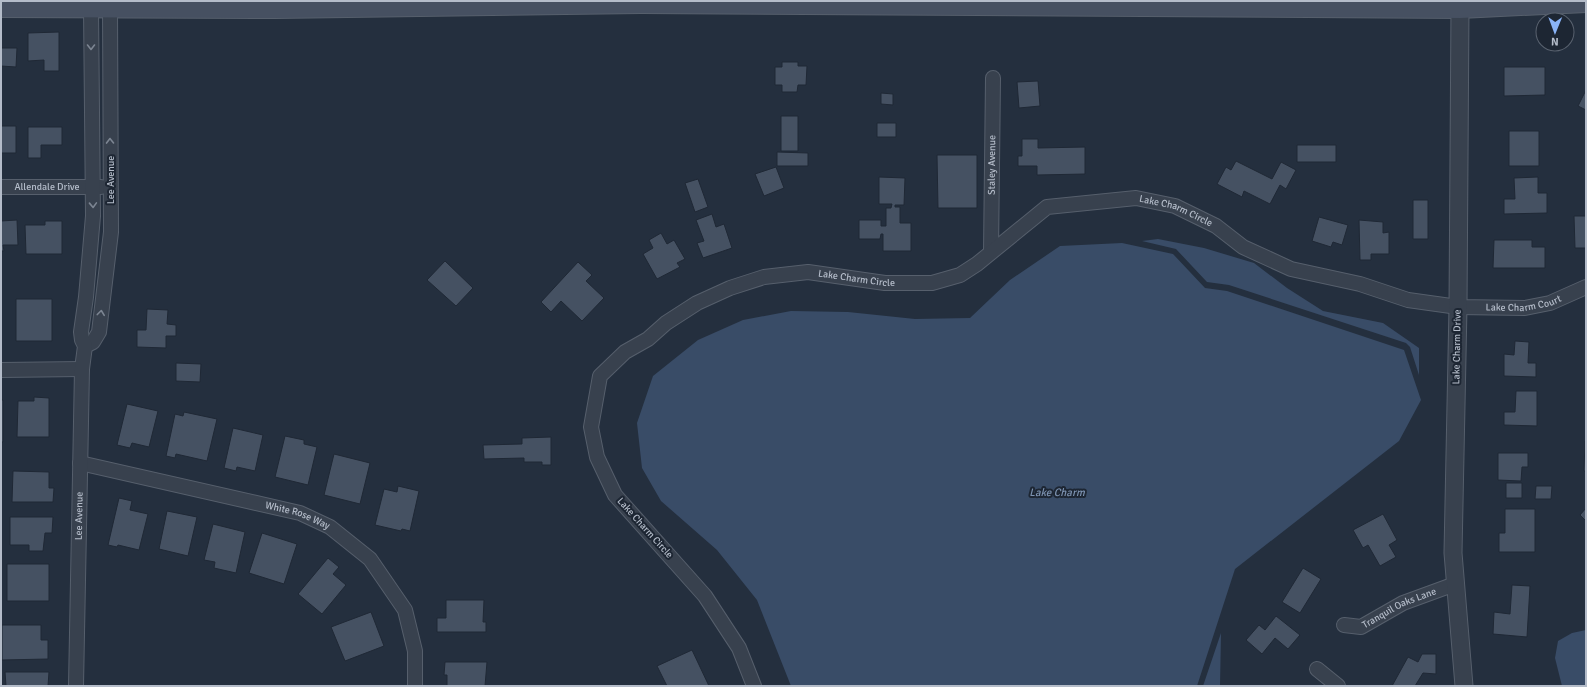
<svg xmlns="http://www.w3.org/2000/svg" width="1587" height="687" font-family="Signika,sans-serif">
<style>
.water{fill:#394c67}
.building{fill:#455162;stroke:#1f2835}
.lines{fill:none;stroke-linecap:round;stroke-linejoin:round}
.minor-casing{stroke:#565f6c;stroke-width:16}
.tertiary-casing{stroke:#565f6c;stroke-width:19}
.secondary-casing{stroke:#565f6c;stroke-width:22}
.minor{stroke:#38414e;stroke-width:14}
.tertiary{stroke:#38414e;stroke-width:17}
.secondary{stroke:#465061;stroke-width:20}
.oneway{stroke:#7c8592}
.labels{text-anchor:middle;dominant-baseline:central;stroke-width:4;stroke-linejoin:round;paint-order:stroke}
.street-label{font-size:10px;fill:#b4bcc9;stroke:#1d2633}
.water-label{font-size:11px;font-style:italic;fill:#7c92b1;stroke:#1d2633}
</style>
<rect width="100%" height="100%" fill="#242f3e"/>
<path class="water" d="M1158 239 1204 248 1254 263 1287 288 1323 311 1383 323 1419 348V375L1410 347 1406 343 1229 285 1207 282 1176 249 1142 241Z
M1122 243 1173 254 1205 288 1227 291 1404 350 1421 400 1399 441 1235 569 1197 686H791L757 600 717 550 661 501 642 468 637 423 653 376 698 340 743 320 791 311 848 312 915 319 970 318 1010 280 1060 246Z
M1586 630V686H1562L1555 658 1558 641 1572 633Z
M1221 633 1220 686H1203Z"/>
<path class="building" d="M59 32V71H44V60L28 61V33Z
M1 48H17L16 67 1 66Z
M782 62H798V66H807L806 85H798L797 92H782V85H775V67H782Z
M1504 67H1545V95L1504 96Z
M1038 81 1040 106 1019 108 1017 82Z
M1586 90V110L1578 106Z
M881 93 893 94V105L881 104Z
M781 116H798V151H781Z
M877 123H896V137H877Z
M1 126H16V153H1Z
M28 127H62V145H41V158H28Z
M1509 131H1539V166H1509Z
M1022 139H1038V148L1085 147V174L1037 175V166H1018V156H1022Z
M1297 145H1336V162H1297Z
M777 152 808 153V166H777Z
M937 155H977V208H938Z
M1236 161 1272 179 1281 162 1296 170 1286 189 1280 185 1270 204 1244 191 1242 197 1217 184 1226 167 1231 170Z
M776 167 784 188 764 196 755 174Z
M879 177 905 178 904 205H895V207H900V223H911V251H883V234H881L880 239H859V220H881V226H886V208H891L892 204H879Z
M1538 177V193H1547V213L1504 214V199H1515L1514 178Z
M698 179 708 207 695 212 685 183Z
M1413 200H1428V239H1413Z
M712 214 716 227 724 224 732 248 703 258 697 243 704 241 696 220Z
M1574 216H1586V248H1575Z
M1319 217 1348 225 1342 245 1333 242 1331 247 1312 241Z
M17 220 18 245H3L4 251H1V221Z
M1359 220 1383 222V233L1389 232V254H1371V260H1360Z
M45 221H62V254H26L25 225H45Z
M661 233 667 244 674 240 685 259 677 263 680 267 657 279 643 254 653 248 649 240Z
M1494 240H1532V247H1545V268H1493Z
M445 261 473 288 456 306 427 280Z
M578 262 592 275 586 281 604 298 582 321 561 301 551 312 541 302Z
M16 299H52V341H16Z
M147 309 168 310 167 324 176 325V336H166V348L137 347V330H146Z
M1515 341 1529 342 1528 363H1536V377L1504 376V354L1514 355Z
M176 363 201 364 200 382 176 381Z
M1516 391H1537V426L1504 425V412H1515Z
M34 397 49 398V437H17L18 401H34Z
M1 400H3V442H1Z
M127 404 158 411 149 447 132 443 130 448 117 445Z
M184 412 217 419 207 461 176 454 175 458 166 456 175 414 183 416Z
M233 428 263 435 255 471 237 467 236 471 224 468Z
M285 436 304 440V444L317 447 308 485 275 477Z
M551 437V465H542V462H524V458L484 459 483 445 522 444V438Z
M1585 441H1586V471H1584Z
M1498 453H1528V467H1522L1521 481 1498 480Z
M334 454 370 463 360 504 324 495Z
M13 471 49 472V488H54L53 502H12Z
M1506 483H1522V498H1506Z
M398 486 419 491 410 531 402 529 401 531 375 525 384 489 397 492Z
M1536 486H1552L1551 499H1535Z
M119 498 132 501 130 510 148 514 139 550 118 545 117 547 108 545Z
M1586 508V521L1580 515Z
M1505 509H1535V552H1499V533H1505Z
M167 511 197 517 188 556 159 549Z
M1383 514 1397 540 1389 545 1396 557 1380 566 1368 545 1363 548 1353 530Z
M10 517H53L52 533H45L43 551H29V545H10Z
M213 524 245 532 236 573 214 568 215 562 204 560Z
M262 533 297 544 284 584 249 573Z
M328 558 339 567 333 574 346 585 322 614 298 594Z
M7 564H49V601H7Z
M1303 568 1321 579 1300 613 1282 602Z
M1512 585 1530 586 1527 637 1493 634 1494 612 1510 614Z
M446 600H484L483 622H486V632H437V618H446Z
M371 612 384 646 345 661 331 627Z
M1276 616 1300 635 1288 649 1275 638 1262 654 1246 640 1259 625 1265 630Z
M2 625H41V640H48V659L2 660Z
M692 650 709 686H667L657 666Z
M1422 654H1436V674L1423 673 1415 686H1392L1408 657 1418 662Z
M445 662H487L485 686H447V675H444Z
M5 672H49L48 686H6Z"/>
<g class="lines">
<g class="minor-casing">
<g id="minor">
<path id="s1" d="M1 187H101"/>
<path id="s2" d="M991 252 993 78"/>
<path d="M85 346 93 342 99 332 111 232 110 8"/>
<path d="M1 370 82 369"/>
<path id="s3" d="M80 463 300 513 330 527 370 559 405 610 415 651V686"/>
<path id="s4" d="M1344 625 1361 627 1403 603 1455 584"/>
<path d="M1317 669 1338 686"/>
<path id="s5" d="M76 686 82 369 85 346 82 340 81 332 86 297 93 216 91 8"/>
<path id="s6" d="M754 686 739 648 705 596 615 495 597 457 591 427 600 376 625 352 648 339 666 323 697 303 730 288 764 277 808 272 885 283H932L960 275 977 264 1047 207 1136 198 1175 206 1216 226 1243 247 1291 269 1360 284 1408 300 1458 307 1525 308 1550 303 1586 287"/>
</g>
</g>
<g class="tertiary-casing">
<path id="tertiary" d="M1460 8 1458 307 1453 553 1464 686"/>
</g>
<g class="secondary-casing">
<path id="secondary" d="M1 7 276 8 641 3 1460 8 1586 2"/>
</g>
<use href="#minor" class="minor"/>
<use href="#tertiary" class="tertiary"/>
<use href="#secondary" class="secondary"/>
</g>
<defs><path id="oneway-chevron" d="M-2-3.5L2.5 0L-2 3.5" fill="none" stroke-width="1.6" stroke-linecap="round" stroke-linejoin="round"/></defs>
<g class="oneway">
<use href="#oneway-chevron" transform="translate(91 47) rotate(90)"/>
<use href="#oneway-chevron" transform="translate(110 141) rotate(-91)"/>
<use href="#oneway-chevron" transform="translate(93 205) rotate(88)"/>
<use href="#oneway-chevron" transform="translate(101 313) rotate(-83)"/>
</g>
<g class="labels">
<g class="street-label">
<text stroke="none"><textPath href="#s2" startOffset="87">Staley Avenue</textPath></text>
<text transform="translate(111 180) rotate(-90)">Lee Avenue</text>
<text stroke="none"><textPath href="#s1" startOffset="46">Allendale Drive</textPath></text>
<text stroke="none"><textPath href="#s6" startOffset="997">Lake Charm Circle</textPath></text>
<text stroke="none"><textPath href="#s6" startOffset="650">Lake Charm Circle</textPath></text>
<text stroke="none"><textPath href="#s6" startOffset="1365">Lake Charm Court</textPath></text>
<text transform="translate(1457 347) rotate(-89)">Lake Charm Drive</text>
<text stroke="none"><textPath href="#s5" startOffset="170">Lee Avenue</textPath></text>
<text stroke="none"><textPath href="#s3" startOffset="224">White Rose Way</textPath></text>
<text transform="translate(645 528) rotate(48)">Lake Charm Circle</text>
<text stroke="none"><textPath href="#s4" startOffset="60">Tranquil Oaks Lane</textPath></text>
</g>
<g class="water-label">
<text x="1057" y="492">Lake Charm</text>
</g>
</g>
<rect width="1587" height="687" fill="none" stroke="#b4bcc9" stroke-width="4"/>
<g transform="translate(1555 32) rotate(181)"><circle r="19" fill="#1d2633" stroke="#59626f"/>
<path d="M0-3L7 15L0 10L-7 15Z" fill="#8ab4f8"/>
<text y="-6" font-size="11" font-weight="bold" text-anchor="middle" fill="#b4bcc9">N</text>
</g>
</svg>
